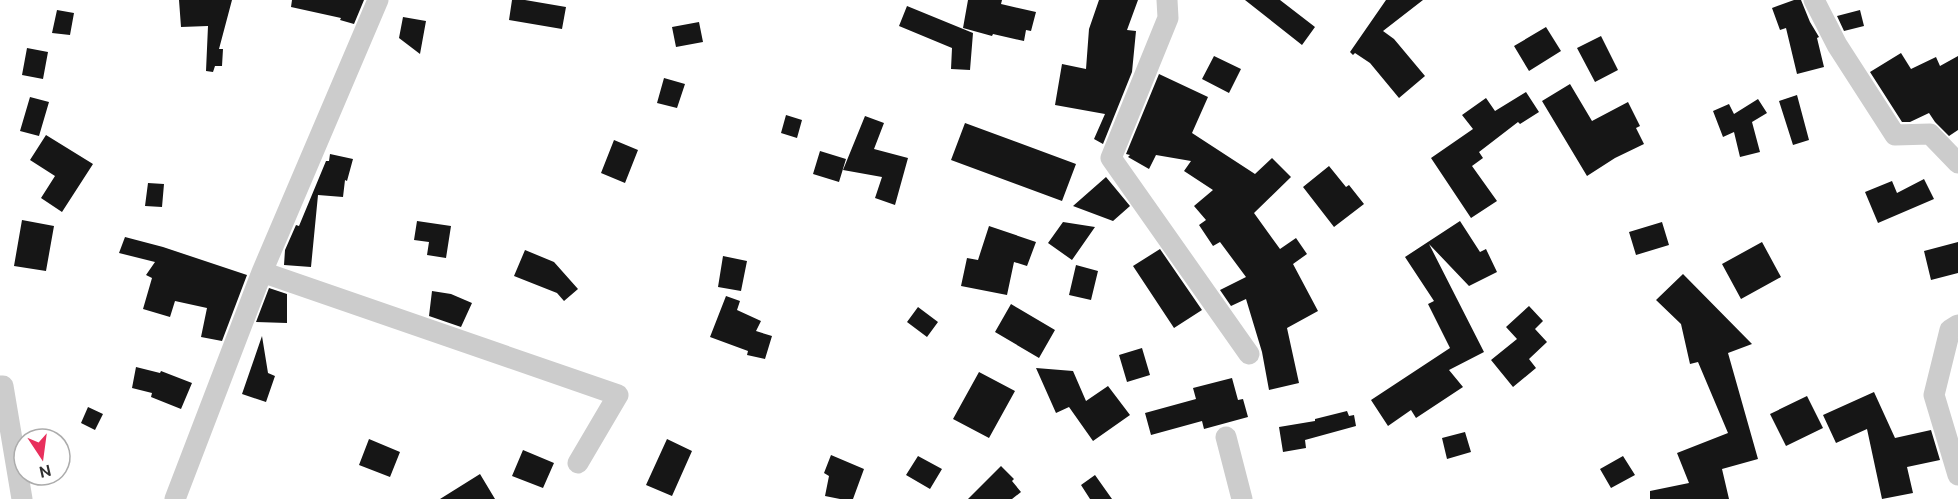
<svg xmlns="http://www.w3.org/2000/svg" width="1958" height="499" font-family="Ubuntu,sans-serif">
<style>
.building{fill:#161616}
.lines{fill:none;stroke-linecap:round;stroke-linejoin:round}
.minor{stroke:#ccc;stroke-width:21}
</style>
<rect width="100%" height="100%" fill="#fff"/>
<path class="building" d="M179 0H232L219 49H223L222 66H215L213 72 206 71 208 26 181 27Z
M292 0H364L354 24 340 20 341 18 291 7Z
M512 0H525L566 7 562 29 509 20Z
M968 0H1002L1001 4 1036 12 1031 31 1026 30 1024 41 993 34 992 36 963 28Z
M1099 0H1138L1127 30 1136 31 1132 72 1103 144 1094 139 1105 114 1055 105 1062 64 1086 69 1089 29Z
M1245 0H1280L1315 27 1302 45Z
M1386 0H1423L1383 31 1394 39 1425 76 1399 98 1370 63 1355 53 1353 55 1350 52Z
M1794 0H1801L1810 22 1819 37 1817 38 1824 67 1797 74 1786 28 1780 30 1772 8Z
M907 6 973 33 970 70 951 69 952 48 899 26Z
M57 10 74 13 70 35 52 33Z
M1860 10 1864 26 1844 31 1837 16Z
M403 17 426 21 420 54 399 38Z
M699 22 703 42 676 47 672 27Z
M1546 27 1561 51 1529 71 1514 46Z
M1601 36 1618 70 1595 82 1577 48Z
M27 48 48 52 43 79 22 75Z
M1901 53 1911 69 1936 57 1940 66 1958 56V130L1949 136 1935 122 1929 113 1910 122H1902L1870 72Z
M1214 56 1241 69 1229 93 1202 79Z
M1159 74 1208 97 1192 133 1255 174 1272 158 1291 177 1254 213 1280 249 1296 238 1307 254 1293 264 1318 311 1287 328 1299 383 1269 390 1262 352 1246 299 1231 306 1220 290 1246 277 1220 242 1213 246 1199 225 1206 220 1194 206 1213 190 1184 171 1191 161 1156 155 1149 169 1128 157 1130 155 1126 154Z
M664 78 685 84 677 108 657 103Z
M1570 84 1592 121 1628 102 1640 126 1636 128 1644 144 1615 158 1587 176 1542 101Z
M1526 92 1539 112 1520 124 1518 122 1479 152 1483 158 1472 166 1497 201 1471 218 1431 158 1473 129 1462 115 1486 98 1495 111Z
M1797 95 1809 140 1793 145 1779 101Z
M30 97 49 102 39 136 20 131Z
M1758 99 1767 113 1752 122 1760 152 1740 157 1734 132 1723 137 1713 111 1729 104 1734 114Z
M786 115 802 120 797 138 781 133Z
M865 116 884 123 874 149 908 158 895 205 875 198 882 177 843 170Z
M965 123 1076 164 1062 201 951 160Z
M46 135 93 164 62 212 41 198 55 176 30 160Z
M614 140 638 150 625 183 601 173Z
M820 151 846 159 839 182 813 174Z
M330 154 353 159 347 181 345 180 343 197 318 195 311 267 284 265 285 250 296 225 299 226 326 161H329Z
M1329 166 1346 187 1349 185 1364 204 1334 227 1303 187Z
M1106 177 1130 206 1113 221 1073 206Z
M1924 179 1934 199 1878 223 1865 192 1892 181 1897 193Z
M148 183 164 184 162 207 145 206Z
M22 220 54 226 46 271 14 266Z
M417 221 451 226 446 258 427 255 429 242 414 240Z
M1460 221 1480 252 1486 249 1497 272 1469 286 1429 244 1484 352 1449 370 1463 387 1416 418 1411 410 1388 426 1371 400 1450 348 1428 304 1434 301 1405 257Z
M1063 222 1095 227 1072 260 1048 243Z
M1662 222 1669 245 1636 255 1629 232Z
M989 226 1036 242 1027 266 1014 262 1007 295 961 286 967 258 978 260Z
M125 237 163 247 247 275 222 341 201 337 207 308 175 301 170 317 143 309 152 278 146 275 155 262 119 253Z
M1762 242 1781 277 1741 299 1722 264Z
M1958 242V273L1931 280 1924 251Z
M1160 249 1202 310 1174 328 1133 266Z
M525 250 554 262 578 289 564 301 557 293 514 276Z
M723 256 747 261 741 291 718 287Z
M1076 265 1098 271 1091 300 1069 295Z
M1683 274 1752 344 1728 353 1758 459 1722 469 1729 499H1650V491L1689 483 1677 453 1728 433 1698 362 1690 364 1681 324 1656 300Z
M269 288 287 294V323L256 322Z
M432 291 451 294 472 303 461 327 429 316Z
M726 296 740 301 737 310 761 321 756 331 772 336 765 359 747 355 748 351 710 337Z
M1011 304 1055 330 1039 358 995 332Z
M1529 306 1543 321 1535 329 1547 342 1529 359 1536 368 1513 387 1491 360 1517 339 1506 327Z
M918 307 938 322 927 337 907 322Z
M262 336 268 373 275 376 266 402 242 394Z
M1142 348 1150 375 1127 382 1119 355Z
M136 367 160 373 161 371 192 383 181 409 151 397 152 393 132 388Z
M1036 368 1073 371 1086 401 1108 386 1130 415 1093 441 1069 407 1056 413Z
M979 372 1015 391 989 438 953 419Z
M1232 378 1238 400 1243 399 1248 417 1204 429 1202 421 1151 435 1145 413 1196 399 1193 388Z
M1874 392 1895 438 1931 430 1940 460 1907 467 1913 493 1882 499 1867 429 1836 443 1823 415Z
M1807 396 1823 428 1786 446 1770 414Z
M88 407 103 414 95 430 81 423Z
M1347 411 1349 416 1354 415 1356 426 1305 440 1306 448 1283 452 1279 427 1315 421V419Z
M1465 432 1471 452 1447 459 1442 438Z
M369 439 400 452 390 477 359 465Z
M667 439 692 451 672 496 646 485Z
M523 450 554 463 543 488 512 476Z
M831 455 864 469 853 499H840L825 496 829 476 824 473Z
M918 456 942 469 930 489 906 475Z
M1623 456 1635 475 1611 488 1600 469Z
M1001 466 1014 479 1012 481 1021 492 1012 499H968Z
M480 474 495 499H440Z
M1095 475 1112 499H1090L1081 485Z"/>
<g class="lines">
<path class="minor" d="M1167 0 1168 18 1111 158 1249 354
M1814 0 1837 45 1895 135 1930 134 1958 163
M262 272 618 395 578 463
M1958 325 1950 330 1934 395 1958 475
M0 386H3L22 499
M1226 437 1242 499
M175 499 262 272 378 0"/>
</g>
<g transform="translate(42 457) rotate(167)"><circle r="28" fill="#ffffff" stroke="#acacac" stroke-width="1.5"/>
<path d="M0-4.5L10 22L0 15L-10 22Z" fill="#e82f5c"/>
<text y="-9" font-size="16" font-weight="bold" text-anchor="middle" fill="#2f2f2f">N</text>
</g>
</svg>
